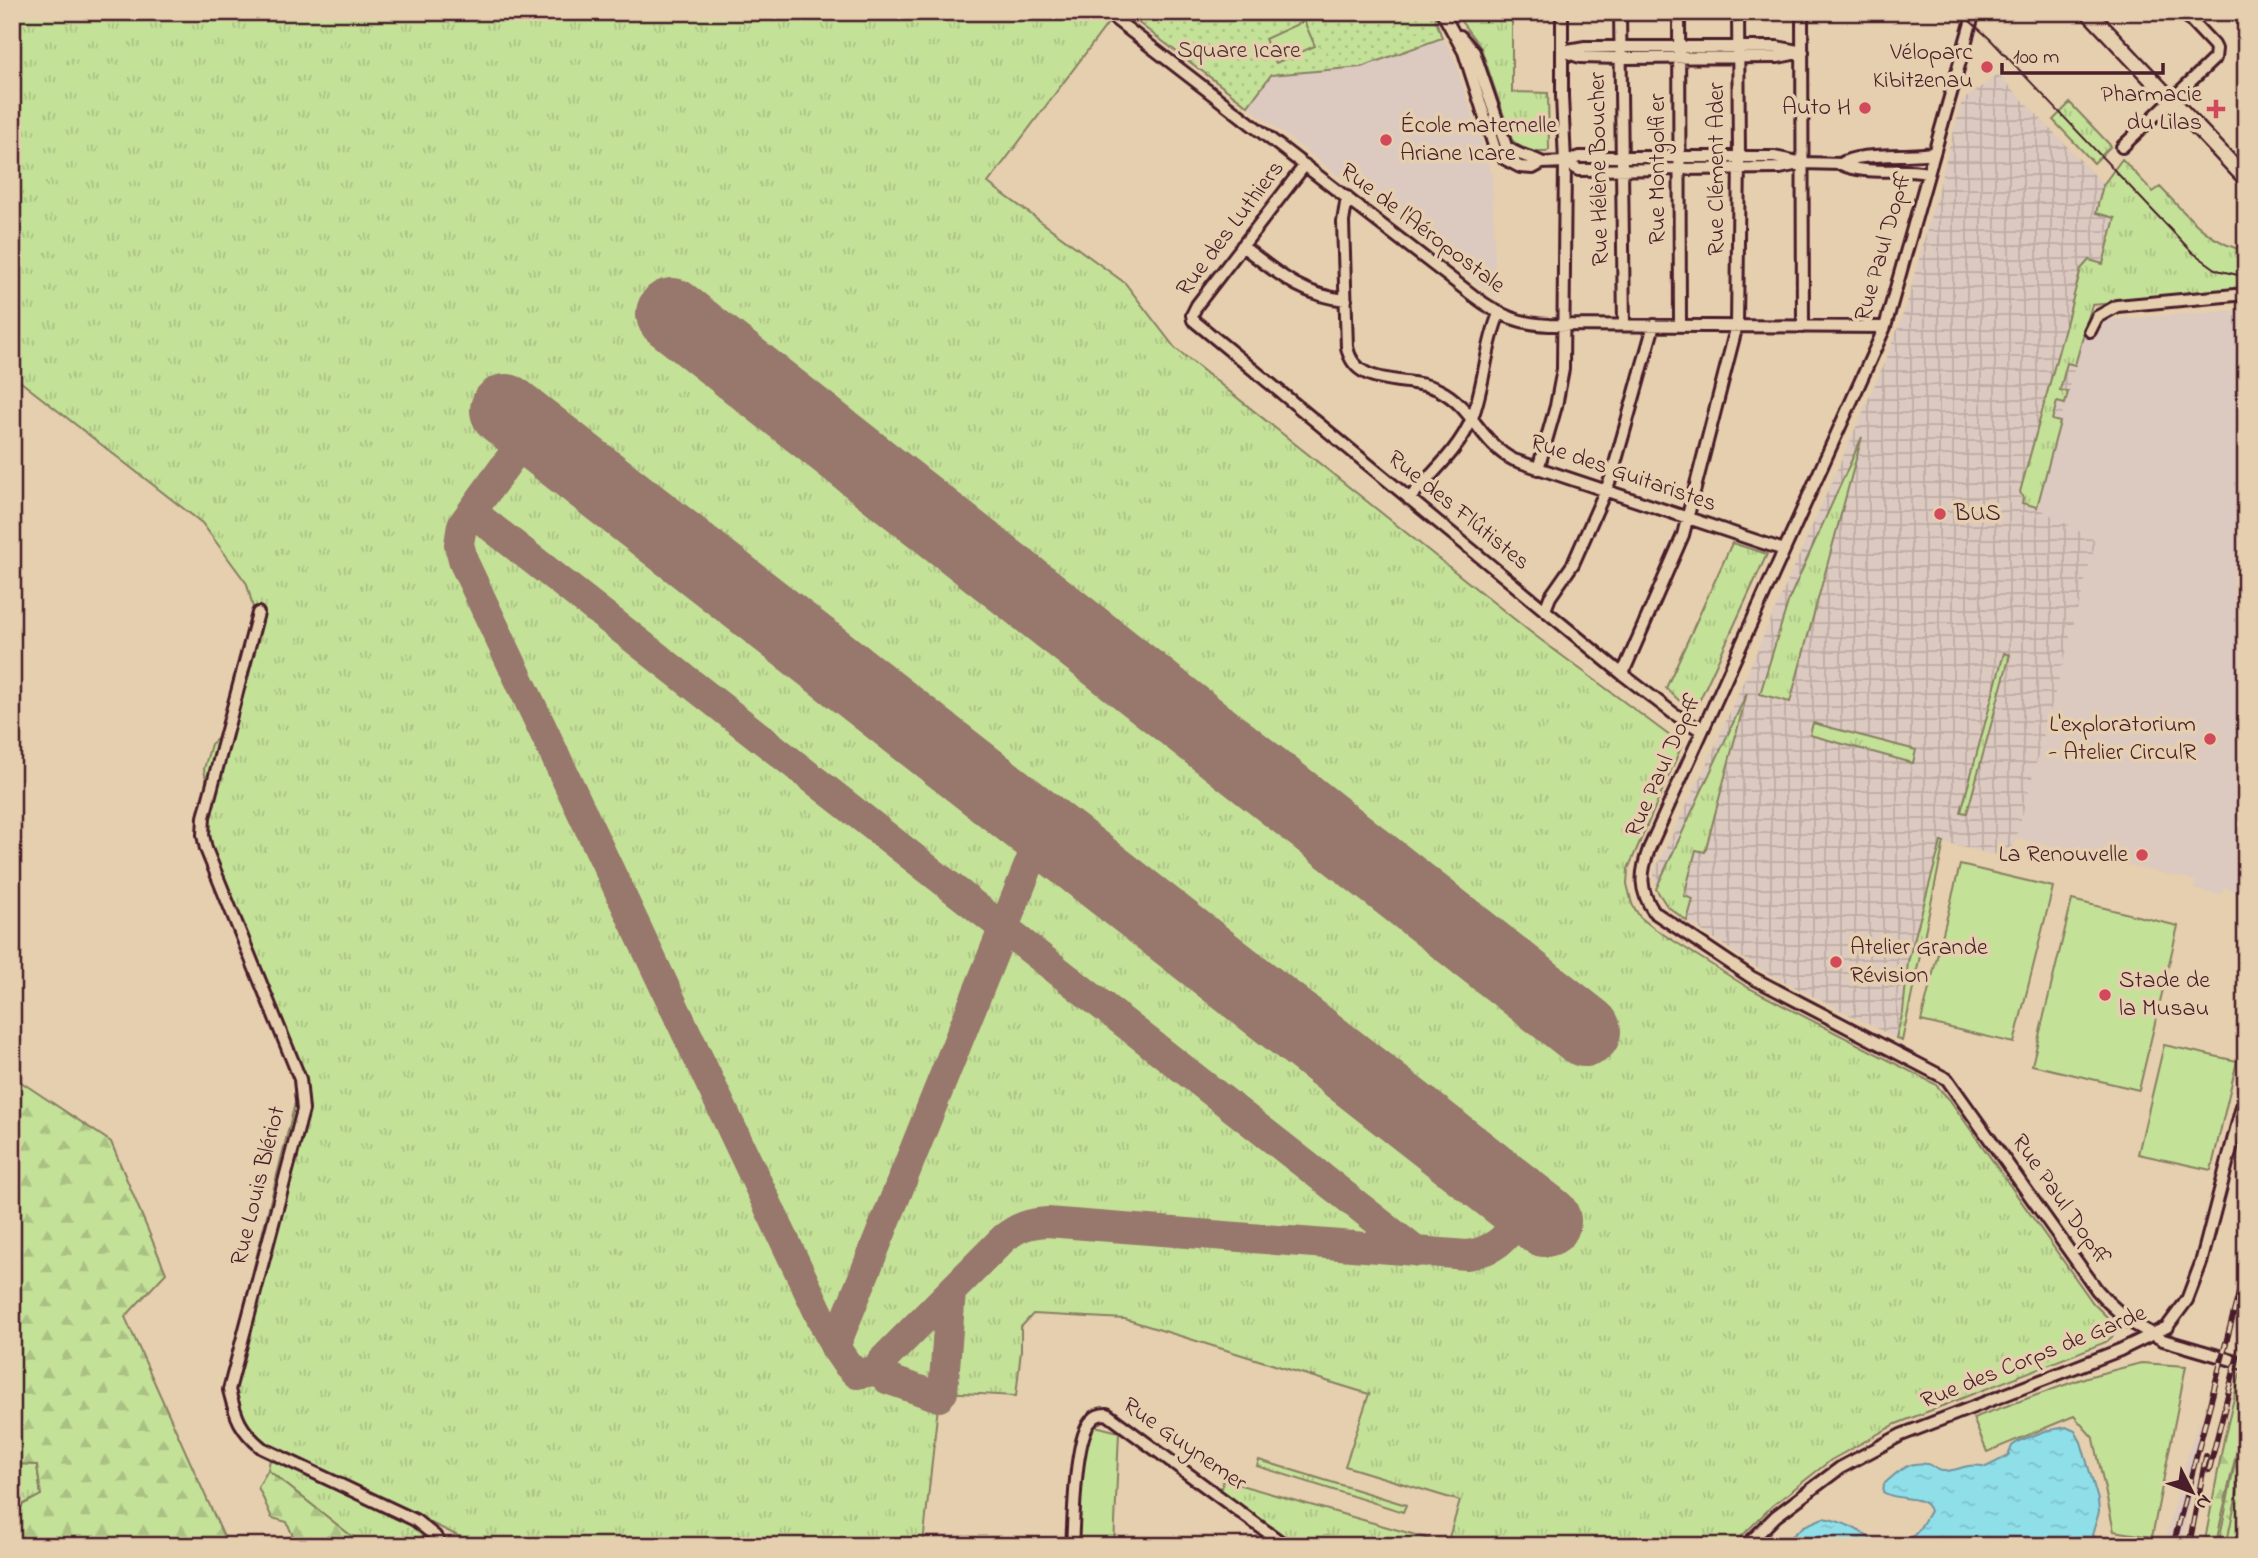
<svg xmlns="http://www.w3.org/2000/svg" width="2258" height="1558" font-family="'Indie Flower',sans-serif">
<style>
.built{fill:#dcc9c0}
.industrial{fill:url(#industrial-grid)}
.grass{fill:url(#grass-tufts);stroke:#878062;stroke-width:2}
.forest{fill:url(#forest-firs);stroke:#878062;stroke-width:2}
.park{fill:url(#park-dots);stroke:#878062;stroke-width:2}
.garden{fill:#c4e198;stroke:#878062;stroke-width:2}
.water{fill:url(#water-ripples);stroke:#73929d;stroke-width:2}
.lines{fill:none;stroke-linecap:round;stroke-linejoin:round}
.taxiway{stroke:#98776c;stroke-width:30}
.runway{stroke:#98776c;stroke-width:72}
.minor-casing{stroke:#4a1f2b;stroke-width:16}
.tertiary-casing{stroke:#4a1f2b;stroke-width:19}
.minor{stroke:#e5cfae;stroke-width:10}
.tertiary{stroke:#e5cfae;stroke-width:14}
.tram{stroke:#4a1f2b;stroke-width:2}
.rail-casing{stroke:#4a1f2b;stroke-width:6}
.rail{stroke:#e5cfae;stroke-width:3.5;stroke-dasharray:10;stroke-linecap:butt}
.poi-dot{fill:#d1495b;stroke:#e5cfae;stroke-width:2.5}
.labels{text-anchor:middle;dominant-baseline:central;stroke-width:7;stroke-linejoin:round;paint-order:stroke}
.park-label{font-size:24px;fill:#563236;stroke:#e5cfae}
.poi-label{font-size:24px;fill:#4a1f2b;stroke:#e5cfae;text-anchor:end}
.street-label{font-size:24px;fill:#4a1f2b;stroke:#e5cfae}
</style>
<defs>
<pattern id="industrial-grid" width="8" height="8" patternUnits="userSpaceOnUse" patternTransform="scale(1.75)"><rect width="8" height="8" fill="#dcc9c0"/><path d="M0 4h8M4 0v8" fill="none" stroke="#beaca5"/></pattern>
<pattern id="grass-tufts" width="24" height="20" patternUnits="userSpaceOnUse" patternTransform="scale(1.75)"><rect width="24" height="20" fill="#c4e198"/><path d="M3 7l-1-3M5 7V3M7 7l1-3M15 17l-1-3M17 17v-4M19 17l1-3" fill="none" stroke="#aac183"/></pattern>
<pattern id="forest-firs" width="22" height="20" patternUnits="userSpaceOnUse" patternTransform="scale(1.75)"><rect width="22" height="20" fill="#c4e198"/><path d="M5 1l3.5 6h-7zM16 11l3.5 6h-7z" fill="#aac183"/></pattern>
<pattern id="park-dots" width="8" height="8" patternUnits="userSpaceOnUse" patternTransform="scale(1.75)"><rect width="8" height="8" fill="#c4e198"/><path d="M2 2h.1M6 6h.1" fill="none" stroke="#aac183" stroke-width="1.8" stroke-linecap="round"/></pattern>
<pattern id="water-ripples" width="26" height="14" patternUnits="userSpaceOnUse" patternTransform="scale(1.75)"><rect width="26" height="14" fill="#8fdfe9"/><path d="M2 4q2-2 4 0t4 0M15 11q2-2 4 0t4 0" fill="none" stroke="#7dbfc8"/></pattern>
</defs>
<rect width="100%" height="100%" fill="#e5cfae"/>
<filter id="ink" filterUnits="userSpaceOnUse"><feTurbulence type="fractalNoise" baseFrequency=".0143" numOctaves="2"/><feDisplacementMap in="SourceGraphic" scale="14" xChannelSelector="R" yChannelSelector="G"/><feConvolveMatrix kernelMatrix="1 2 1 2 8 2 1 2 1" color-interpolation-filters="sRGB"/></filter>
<g filter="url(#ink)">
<path class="built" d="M1442 38 1452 53 1492 174 1496 297 1248 106 1271 75 1361 67Z
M2246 310V893L2224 888 2221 895 2194 889 2196 881 2016 838 2096 541 2037 507 2088 321Z
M2201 1415 2194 1482 2182 1546H2164L2183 1471Z"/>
<path class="industrial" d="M1998 74 2147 230 2106 254 2037 507 2096 541 2016 838 2009 858 1944 843 1902 1041 1759 969 1674 912 1658 895 1654 876 1656 868 1711 755 1887 357 1907 303 1962 101Z"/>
<path class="grass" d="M12 12H1096L1108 23 988 183 1125 283 1175 348 1533 634 1682 745 1628 869 1627 884 1632 904 1640 917 1655 929 1747 987 1935 1084 1949 1099 2093 1303 2108 1318 2116 1328 2112 1337 2106 1342 1896 1424 1831 1460 1772 1506 1732 1546H1390L1389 1539 1325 1538V1546H1296L1256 1518 1219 1504 1223 1480 1447 1544 1460 1501 1345 1466 1369 1394 1125 1319 1033 1314 1021 1327V1350L1016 1396 943 1392 939 1397 923 1544 935 1546H484L458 1536 407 1511 431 1546H364L268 1470 272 1448 245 1425 236 1394 235 1343 295 1103 293 1075 198 835 207 785 204 769 211 744 223 734 253 608 247 584 202 523 12 375Z
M1454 12H1512V92L1548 93 1549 150 1546 152H1527L1512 140 1481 48Z
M2070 103 2111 146 2094 163 2053 120Z
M2122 159 2153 192 2160 187C2186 214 2208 243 2246 251V292L2092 305 2075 365 2067 363 2060 390 2068 392 2065 404 2057 402 2052 420 2060 422 2037 507 2022 503 2023 498 2020 492 2081 269 2089 260 2103 264 2115 218 2096 213 2103 185Z
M1862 437 1790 702 1760 694 1789 599Z
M1732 543 1767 554 1696 708 1689 710 1666 688Z
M2004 653 2010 655 1967 813 1961 812Z
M1747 693 1705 852 1696 850 1684 896 1693 899 1687 921 1667 906 1656 889Z
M1813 723 1916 750 1913 763 1810 735Z
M1941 842H1944L1902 1041 1896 1038 1903 1012 1908 962Z
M1259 1460 1406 1505 1403 1512 1257 1466Z
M13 1463 37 1465 41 1496 24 1504 12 1514Z"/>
<path class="forest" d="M12 1076 111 1142 166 1273 125 1317 228 1546H12V1514L24 1504 41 1495 37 1465 12 1464Z
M2240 1374 2246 1377C2246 1433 2225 1490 2216 1546H2204L2224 1439Z
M268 1470 364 1546H297L287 1522 272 1518 258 1487Z"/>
<path class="park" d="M1135 12H1433L1442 38 1361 67 1271 75 1248 106 1136 21Z
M2246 1409V1546H2218Z"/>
<path class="garden" d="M1304 21 1315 46 1276 63 1265 39Z
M1960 865 2053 887 2014 1043 1921 1021Z
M2072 900 2178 926 2139 1090 2032 1065Z
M2164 1045 2237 1061 2211 1170 2138 1154Z
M2141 1363 2186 1366 2152 1537 2114 1531 2094 1439 2074 1416 1987 1452 1973 1418 2087 1377Z
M1083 1423 1119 1432 1114 1546H1068L1070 1509Z
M2246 1449V1544L2227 1542Z"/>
<path class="water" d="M2066 1427 2075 1431 2081 1442 2098 1500 2099 1512 2092 1535 2097 1538H2107L2111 1546H1904L1918 1531 1930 1511C1925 1493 1897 1502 1883 1492L1884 1484C1898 1472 1906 1461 1927 1464 1933 1465 1936 1470 1942 1471 1959 1472 1965 1462 1986 1467L2008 1456 2012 1446 2019 1441 2045 1431Z
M1823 1518C1839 1520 1868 1532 1877 1546H1780L1804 1526Z"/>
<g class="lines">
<path class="taxiway" d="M531 430 462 525 459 544 464 563 835 1347 846 1363 857 1374 879 1370
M472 512 1417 1252
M835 1347 1043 830
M943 1392 951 1292
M939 1397 887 1379 879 1370 881 1362 1004 1238C1018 1227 1029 1223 1047 1222L1467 1255C1501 1250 1508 1233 1528 1208"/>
<path class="runway" d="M672 314 1585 1031
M506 410 1545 1221"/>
<g class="minor-casing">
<path id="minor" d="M1106 12 1475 297C1499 315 1519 324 1549 325L1885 327
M1442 12 1464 52 1495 149 1505 159 1520 167 1533 168 1542 163 1565 162
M1620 12 1624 325
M1679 12 1680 325
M1802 12 1803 327
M1974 12 1885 327 1649 849C1640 874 1639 890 1654 912L1751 977 1947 1079 2097 1290 2108 1302 2130 1322 2163 1340 2246 1364
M1460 36 1474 52 1506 146C1517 157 1530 155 1542 163
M1585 47H1777L1803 52 1778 57 1620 58 1580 57 1562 51Z
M2122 147 2215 58 2216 49 2214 45 2183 12
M1803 163 1774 157H1579L1565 162 1579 170 1780 168 1803 163 1841 164
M1305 165 1197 305 1192 315 1193 320 1621 673 1673 713 1702 731
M1927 173C1899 167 1866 176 1841 164 1855 152 1910 157 1932 153
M1347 197 1343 222 1347 347C1355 390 1410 375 1439 390 1472 406 1482 445 1514 460L1784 550
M1242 246C1278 273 1300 295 1346 300
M2090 331 2097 317 2117 306 2246 294
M1538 469 1556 406 1563 369 1565 162 1562 96V12
M1409 499C1431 474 1460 449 1472 418 1485 384 1485 347 1499 314
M1545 610 1550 597 1573 564 1611 478 1654 325
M258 613 204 817 203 835 206 849 300 1079 303 1110 229 1390C236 1418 240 1430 262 1448L415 1520 435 1536 442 1546
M1621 673 1626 666 1683 535 1737 325 1739 157 1738 12
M1072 1546C1074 1520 1074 1436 1092 1420 1096 1415 1101 1414 1107 1414L1286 1546
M1746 1546 1776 1516 1840 1468 1901 1435 2120 1350 2167 1327 2187 1300 2201 1263 2246 1091"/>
</g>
<g class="tertiary-casing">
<path id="tertiary" d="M2088 12 2246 179"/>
</g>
<use href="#minor" class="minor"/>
<use href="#tertiary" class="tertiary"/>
<path class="tram" d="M1960 12 1990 39 2192 252 2217 270 2246 277"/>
<g class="rail-casing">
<path id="rail" d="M2209 1470 2246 1323
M2173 1546 2246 1266
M2189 1546 2206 1456"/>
</g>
<use href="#rail" class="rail"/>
</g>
</g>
<g class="poi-dot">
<circle cx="1987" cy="67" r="7"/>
<circle cx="1865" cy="108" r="7"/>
<path d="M2212.5 98.5h7v7h7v7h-7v7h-7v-7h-7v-7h7z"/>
<circle cx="1386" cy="140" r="7"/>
<circle cx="1940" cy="514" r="7"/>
<circle cx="2210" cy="739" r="7"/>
<circle cx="2142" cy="855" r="7"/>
<circle cx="1836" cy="962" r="7"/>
<circle cx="2105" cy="995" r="7"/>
</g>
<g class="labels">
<g class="park-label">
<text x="1239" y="51">Square Icare</text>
</g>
<g class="poi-label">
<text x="1973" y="53">Véloparc<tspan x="1973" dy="28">Kibitzenau</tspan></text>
<text x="2202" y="95">Pharmacie<tspan x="2202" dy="28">du Lilas</tspan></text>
<text x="1851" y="108">Auto H</text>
<text x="1400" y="126" text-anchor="start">École maternelle<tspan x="1400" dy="28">Ariane Icare</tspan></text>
<text x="1954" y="514" text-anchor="start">BUS</text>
<text x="2196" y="725">L'exploratorium<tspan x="2196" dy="28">- Atelier CirculR</tspan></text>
<text x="2128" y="855">La Renouvelle</text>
<text x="1850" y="948" text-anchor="start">Atelier Grande<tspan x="1850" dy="28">Révision</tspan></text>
<text x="2119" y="981" text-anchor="start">Stade de<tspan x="2119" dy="28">la Musau</tspan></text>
</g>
<g class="street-label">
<text transform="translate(1600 169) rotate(-91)">Rue Hélène Boucher</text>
<text transform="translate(1658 169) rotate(-90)">Rue Montgolfier</text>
<text transform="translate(1717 169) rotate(-90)">Rue Clément Ader</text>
<text transform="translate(1231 229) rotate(-53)">Rue des Luthiers</text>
<text transform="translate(1422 229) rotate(37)">Rue de l'Aéropostale</text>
<text transform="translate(1884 247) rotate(-74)">Rue Paul Dopff</text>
<text transform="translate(1623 474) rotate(19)">Rue des Guitaristes</text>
<text transform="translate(1458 511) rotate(39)">Rue des Flûtistes</text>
<text transform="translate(1664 766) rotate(-66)">Rue Paul Dopff</text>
<text transform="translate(259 1186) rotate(-76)">Rue Louis Blériot</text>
<text transform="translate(2060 1200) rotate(55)">Rue Paul Dopff</text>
<text transform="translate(2034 1358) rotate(-22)">Rue des Corps de Garde</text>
<text transform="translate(1184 1445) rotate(35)">Rue Guynemer</text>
</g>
</g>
<rect width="2258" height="1558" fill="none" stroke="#e5cfae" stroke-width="42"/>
<rect x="21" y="21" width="2216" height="1516" fill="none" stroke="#4a1f2b" stroke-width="2.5" filter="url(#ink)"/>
<g transform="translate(2192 1492) rotate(132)" stroke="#e5cfae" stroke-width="5" paint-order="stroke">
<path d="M0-5L12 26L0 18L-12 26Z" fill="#4a1f2b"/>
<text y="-10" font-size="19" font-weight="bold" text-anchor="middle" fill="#4a1f2b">N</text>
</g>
<path d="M2002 63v10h161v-10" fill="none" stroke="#4a1f2b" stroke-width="3.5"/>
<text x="2013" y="63" font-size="21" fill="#4a1f2b" stroke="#e5cfae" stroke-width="5" paint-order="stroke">100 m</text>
</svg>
